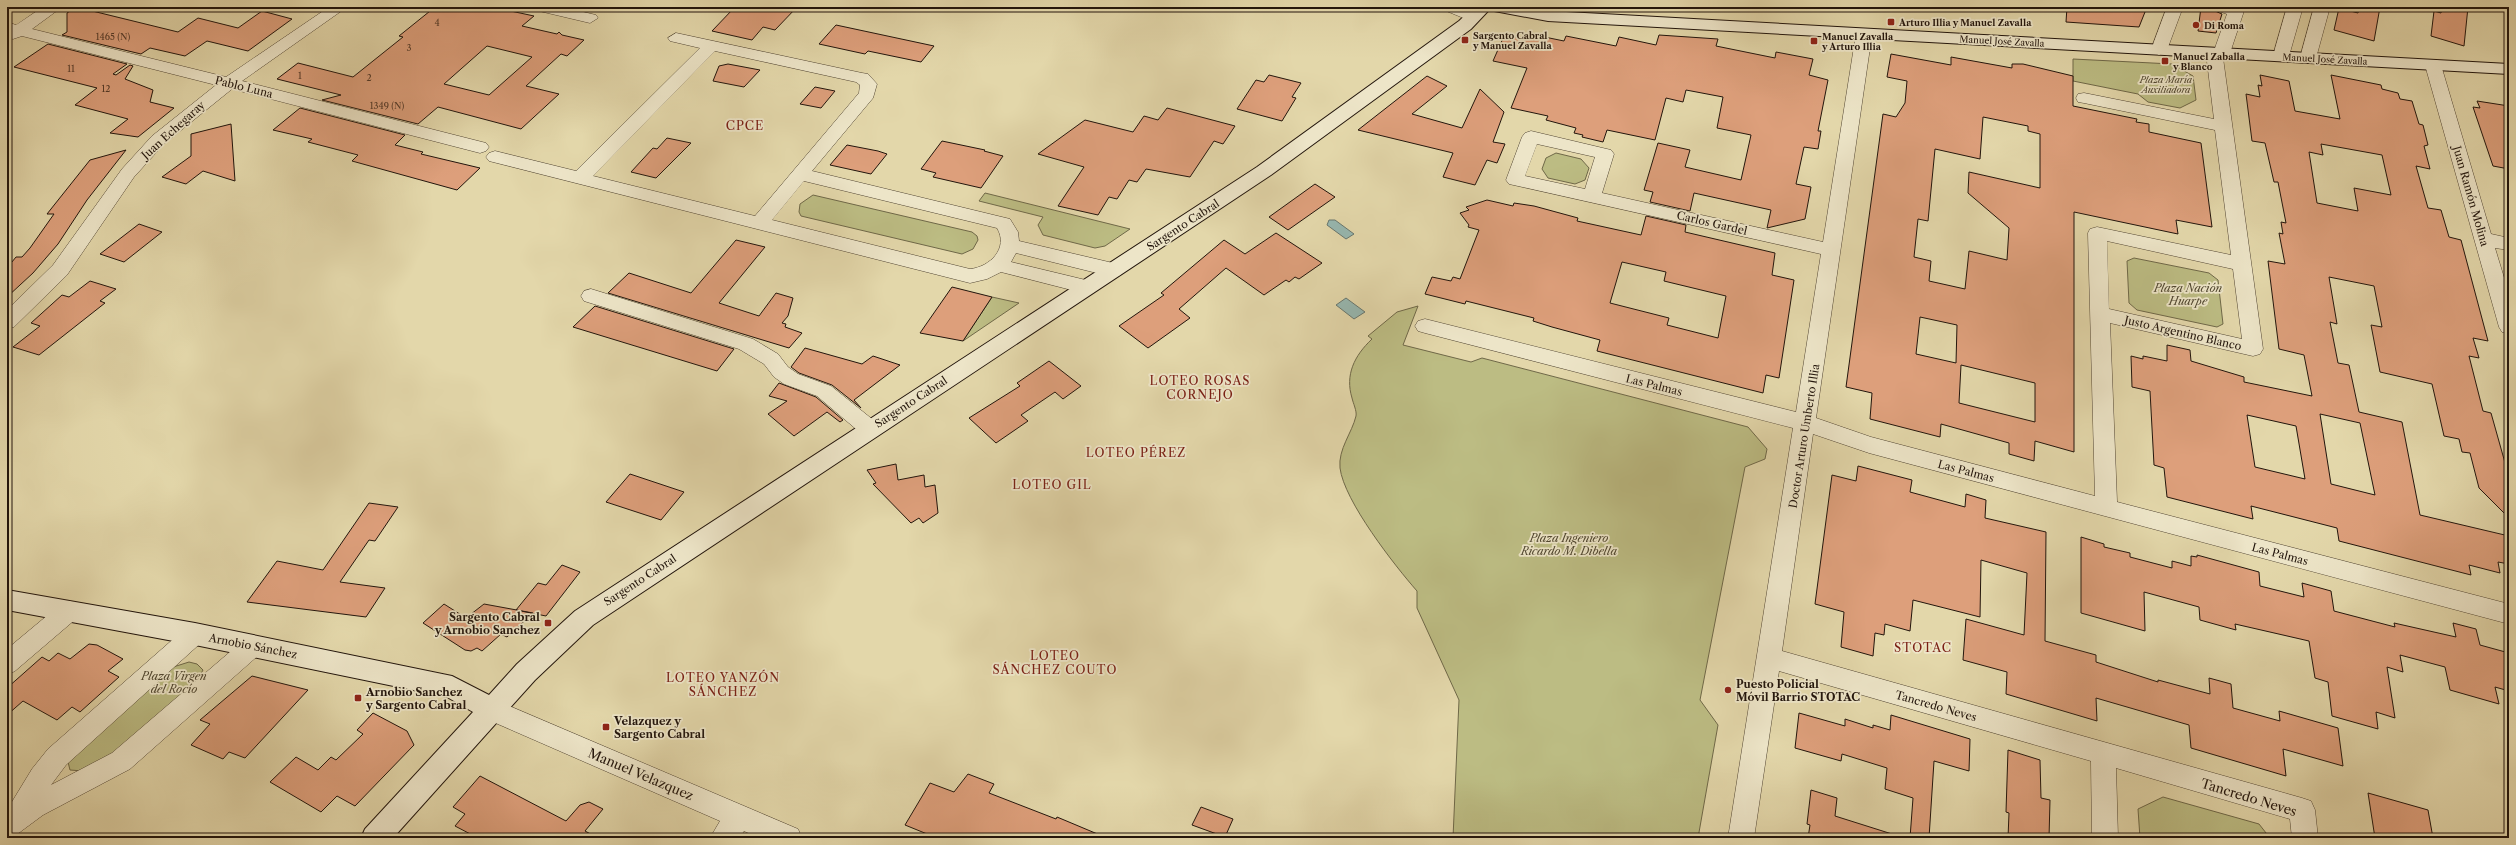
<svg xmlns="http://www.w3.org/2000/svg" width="2516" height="845" font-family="'Libre Caslon Text',serif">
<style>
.green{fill:#bcbc83;stroke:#6f6848}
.water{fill:#97b8b1;stroke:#68776f}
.building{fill:#dd9f7b;stroke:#22150c;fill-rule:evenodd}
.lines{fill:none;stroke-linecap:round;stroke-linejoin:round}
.street-casing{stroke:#524634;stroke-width:1}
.secondary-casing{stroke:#22150c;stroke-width:2}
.street{fill:#ede5c8;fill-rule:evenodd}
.secondary{fill:#ede5c8;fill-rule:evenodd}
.poi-dot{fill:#8f2418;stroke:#ede5c8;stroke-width:1.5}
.labels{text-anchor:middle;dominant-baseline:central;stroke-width:3.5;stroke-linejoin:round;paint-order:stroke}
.number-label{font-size:9px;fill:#513828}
.far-poi-label{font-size:9px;font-weight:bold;fill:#22150c;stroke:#ede5c8;text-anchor:start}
.far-street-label{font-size:9px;fill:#22150c;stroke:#ede5c8}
.far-park-label{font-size:9px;font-style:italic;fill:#504730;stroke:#ede5c8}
.street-label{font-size:11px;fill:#22150c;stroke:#ede5c8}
.park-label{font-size:11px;font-style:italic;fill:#504730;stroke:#ede5c8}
.poi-label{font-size:11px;font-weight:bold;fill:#22150c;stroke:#ede5c8;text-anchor:start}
.neighbourhood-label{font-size:12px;letter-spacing:1px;fill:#7a1f14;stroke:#ede5c8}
.near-street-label{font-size:13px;fill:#22150c;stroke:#ede5c8}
</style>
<rect width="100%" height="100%" fill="#e3d7aa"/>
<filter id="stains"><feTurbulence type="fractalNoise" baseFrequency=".005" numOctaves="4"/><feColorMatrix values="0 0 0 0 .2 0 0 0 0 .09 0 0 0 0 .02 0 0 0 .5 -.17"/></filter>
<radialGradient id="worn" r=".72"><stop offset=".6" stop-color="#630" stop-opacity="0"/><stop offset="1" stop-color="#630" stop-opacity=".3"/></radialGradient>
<path class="green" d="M2073 59 2172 64 2193 76 2196 100 2180 108 2148 102 2138 94 2073 81Z
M1556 153 1581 159 1589 168 1585 180 1575 184 1548 178 1542 169 1546 158Z
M985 193 1130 229 1105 246 1095 248 1043 235 1038 225 1043 217 979 201Z
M813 195 972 232 977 236 978 240 973 249 962 254 801 216 799 212 800 204Z
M2134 258 2209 273 2218 280 2223 324 2217 327 2137 310 2129 303 2127 261Z
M992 297 1019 303 963 341Z
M1418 306 1403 345 1471 362 1482 358 1748 427 1767 449 1765 459 1745 467 1700 700 1718 725 1698 838H1453L1459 700 1417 608V591C1395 566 1344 501 1340 468 1338 449 1352 433 1356 416 1357 411 1353 403 1352 398 1345 375 1354 356 1372 339L1368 336 1397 312Z
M189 662 197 664 203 670 197 681 102 763 83 771 70 770 68 762 170 668Z
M2163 797 2259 824 2270 838H2140L2138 809Z"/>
<path class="water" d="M1329 220H1335L1354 234 1346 239 1327 225Z
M1346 298 1365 312 1354 319 1336 305Z"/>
<path class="building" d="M76 7 178 32 198 18 238 28 262 11 292 19 248 51 207 41 185 56 150 48 141 54 62 35 67 32V13Z
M435 7H492L534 16 522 26 557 34 559 32 562 35 584 40 567 56 561 54 526 86 559 94 521 129 438 107 418 124 322 100 341 95 277 79 298 63 353 77 403 37 399 36ZM487 46 532 57 489 95 444 84Z
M741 7H797L775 30 763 27 752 40 712 31 733 9 738 10Z
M2067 7H2147L2139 27 2066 22Z
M2201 7H2212L2215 11 2222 14 2216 33 2198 31Z
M2359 7H2380L2374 41 2334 30 2339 8 2358 13Z
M2442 7H2468L2464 46 2431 36 2434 11 2441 13Z
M836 25 934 46 921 62 868 51 865 54 819 44Z
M1530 34 1564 41 1566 36 1616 46 1619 37 1656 45 1659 35 1718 39 1716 46 1775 58 1776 52 1813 59 1809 75 1828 80 1818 131H1821L1818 149 1804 147 1796 184 1811 187 1805 219 1767 228 1771 210 1694 193 1690 211 1650 202 1653 192 1644 190 1658 143 1690 150 1685 167 1741 180 1751 135 1717 128 1723 97 1686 90 1683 102 1666 98 1655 140 1607 130 1603 142 1582 137 1583 135 1574 133 1576 128 1546 120 1548 116 1511 108 1527 68 1493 61 1504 36 1528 38Z
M48 44 127 64 113 74 116 75 130 65 133 66 125 79 153 90 150 102 174 108 138 137 110 133 128 119 75 105 97 88 14 67Z
M1891 54 1951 65V57L2012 68V64H2023L2073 76V106L2137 119 2136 122 2149 124V132L2201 143 2212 227 2176 220 2178 234 2074 212V452L2035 441 2034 461 2009 454V443L1941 424 1940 437 1870 419 1872 393 1846 387 1883 114 1896 117 1905 103 1907 81 1887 77ZM1983 117 2028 126V131L2040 134V188L1969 172 1968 193 2009 228 2007 260 1969 251 1965 289 1929 281 1931 261 1914 257 1918 219 1928 221 1935 149 1980 159ZM1920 317 1957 325 1956 363 1916 354ZM1961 365 2035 383V422L1959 403Z
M728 64 760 70 744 87 713 81 719 66Z
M1269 75 1301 83 1292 97 1296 98 1282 121 1237 109 1256 80 1264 82Z
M2260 75 2289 81 2295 111 2340 119 2331 75 2381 85 2382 89 2398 93 2400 99 2412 101 2419 124 2423 125 2428 145 2424 146 2430 169 2416 166 2428 208 2441 210 2449 237 2461 240 2488 341 2473 338 2479 358 2469 356 2483 411 2491 413 2509 477V518L2479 488 2470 453 2462 452 2459 439 2444 436 2432 384 2380 372 2371 325 2382 327 2374 286 2329 277 2337 324 2330 322 2338 363 2349 365 2359 412 2402 422 2420 515 2509 536V564L2498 562 2500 573 2469 565 2471 575 2339 541 2337 528 2251 506 2253 519 2167 497 2164 468 2154 465 2150 391 2132 387 2131 356 2143 359V356L2167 361V345L2190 350 2191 361 2244 377V382L2312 396 2304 355 2279 349 2268 261 2285 264 2279 233 2283 234 2281 222 2286 223 2278 182H2274L2265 143 2252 141 2246 94 2260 97 2258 85 2262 86ZM2321 144 2382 155 2391 195 2354 188 2358 211 2317 203 2309 152 2323 155ZM2320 414 2360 423 2375 495 2331 484ZM2247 415 2296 426 2305 479 2255 467Z
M1427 76 1447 86 1412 114 1462 128 1480 89 1504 112 1493 142 1505 144 1497 163 1487 160 1475 185 1443 177 1453 153 1358 130Z
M815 87 835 91 821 108 800 104Z
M2477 101 2509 106V169L2493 166 2473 107 2480 108Z
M300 108 405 135 395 145 423 152 421 154 480 168 457 190 352 161 358 155 308 142 312 139 273 130Z
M1167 108 1235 126 1223 144 1214 141 1190 177 1146 169 1137 182 1129 180 1117 199 1109 197 1098 215 1058 206 1084 167 1038 154 1085 120 1133 132 1144 116 1158 120Z
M231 124 235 181 203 171 186 184 162 177 191 156V134Z
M667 138 691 143 656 178 631 172 653 148 657 149Z
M942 141 985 150 984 151 1003 156 981 188 933 177 936 173 921 169Z
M847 145 878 151 887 154 871 174 830 165Z
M126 150 87 200 58 244 33 273 7 297V268L16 257H22L30 248 54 214H47L90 160Z
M1315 184 1335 197 1288 230 1269 217Z
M1487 200 1513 206 1514 203 1534 206 1578 218 1577 221 1641 235 1646 216 1686 225 1685 232 1775 253 1772 275 1794 280 1779 378 1766 375 1763 393 1597 351 1600 340 1552 327 1533 321 1534 318 1466 301 1465 304 1425 294 1432 277 1451 281 1453 277 1460 279 1479 230 1468 227 1469 225 1460 213 1469 210 1466 207ZM1622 262 1666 272 1664 281 1726 296 1718 338 1667 325 1669 318 1610 303Z
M139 224 162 232 124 262 100 254Z
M1276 233 1322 263 1299 279 1295 277 1289 282 1286 280 1264 295 1226 268 1179 309 1190 318 1148 348 1119 326 1164 295 1161 293 1224 240 1245 254Z
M736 240 765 247 719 303 759 316 776 293 793 298 788 316 782 323 786 324 785 327 802 333 789 348 608 293 629 273 691 293Z
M90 281 116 289 100 301 105 303 39 355 13 347 40 326 31 323 62 295 69 297Z
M952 287 992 297 963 341 920 333Z
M595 306 734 349 717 371 573 327Z
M805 348 862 364 873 356 900 365 854 400 861 408 832 385 799 373 791 367Z
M1049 361 1081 386 1063 399 1055 392 1021 415 1028 421 996 443 969 418 1020 386 1017 383Z
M779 383 816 397 843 420 840 422 827 412 794 436 768 414 787 401 769 396Z
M896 464 898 480 924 475 925 487 935 485 938 513 923 523 919 518 911 523 873 484 876 483 867 470Z
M1858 466 1912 480 1910 492 1965 507 1966 494 1986 500 1985 518 2046 532 2045 641 2096 655V662L2158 682V680L2210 694 2209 678 2231 684 2233 708 2280 721 2279 711 2338 728 2343 766 2283 749 2286 776 2191 748 2189 725 2096 698 2097 721 2006 694 2007 672 1963 660 1966 619 2024 635 2027 573 1981 560 1980 617 1913 600 1910 631 1885 624 1884 635 1875 633 1873 656 1841 647 1844 612 1815 604 1832 475 1856 481Z
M630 474 684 492 661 520 606 502Z
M369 503 398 507 375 541 369 540 340 582 385 588 366 617 247 602 277 561 323 570Z
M2081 537 2104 544V547L2130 553V557L2172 568V561L2191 566V556L2197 557V555L2259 572 2260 586 2304 597 2302 583 2331 591 2334 611 2395 627 2394 623 2456 637 2453 623 2476 629 2480 645 2509 653V691L2495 687 2499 704 2450 690 2445 667 2400 655 2403 672 2387 667 2395 718 2376 712 2378 729 2332 716 2328 682 2315 678 2309 641 2235 624 2236 630 2200 620 2199 607 2144 592 2145 631 2081 613Z
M562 565 580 572 546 616 516 610 538 583 546 585Z
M444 604 466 618 484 604 533 613 507 637 501 634 482 651 477 648 471 651 465 650 423 623Z
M89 644 97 645 123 659 108 671 119 677 80 712 72 707 57 720 23 701 7 715V688L42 657 49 661 58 653 70 659Z
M252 676 308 690 245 758 229 752 223 759 191 745 210 724 200 720Z
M373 713 407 731 414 745 355 806 337 796 321 812 270 782 296 757 318 770 331 757 336 760 363 734 357 730Z
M1799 713 1845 726V719L1873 728V725L1890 730 1891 715 1970 739 1969 771 1934 761 1929 838H1910L1913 798 1885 789 1887 768 1842 754 1841 761 1795 748Z
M2008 750 2040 760 2041 798 2050 800 2049 838H2008L2009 813 2006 812Z
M968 774 994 784 989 793 1056 819 1057 817 1107 838H937L905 825 930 783 954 792Z
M480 776 566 821 580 805 589 802 603 809 585 831 598 838H478L455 826 465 814 453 807Z
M1811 790 1837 798 1835 816 1892 834V838H1808L1810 825 1807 824Z
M2368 793 2428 810 2433 838H2375Z
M1201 807 1233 819 1225 837 1192 825Z"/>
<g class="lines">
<g class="street-casing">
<path id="street" d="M43 7H62L32 29 226 77 329 7H347L242 81 486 143 489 147 486 151 480 153 232 89 164 144 134 177 67 275 14 327 7 329V310L53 265 122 169 152 136 216 85 22 36 13 39 7 37V22L16 25Z
M533 7H562L596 15 598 18 590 23 535 10Z
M1442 7C1455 7 1473 5 1481 17L1473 22 1444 10Z
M2167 7H2183L2167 50 2159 55 2151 50Z
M2213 7H2239L2244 11 2230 53 2223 58 2263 349 2260 354 2253 356 2110 323 2117 502 2509 604V624L1869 453 1813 434 1782 651 2302 798 2311 801 2315 810 2318 838H2292L2290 819 2116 768 2118 838H2092L2091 761 1779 671 1754 838H1728L1793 428 1425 333 1418 331 1415 326 1418 321 1425 319 1796 412 1821 254 1509 184 1506 180 1522 137 1525 133 1531 131 1611 150 1614 154 1602 193 1823 242 1856 34 1864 29 1870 31 1872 34 1816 418 1871 437 2095 496 2088 233 2090 229 2097 227 2231 255 2215 130 2084 103 2078 102 2076 98 2078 94 2084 93 2214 119 2206 53 2208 50 2215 48 2227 14 2215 10ZM1537 144 1595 157 1585 189 1525 176ZM2107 241 2233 269 2242 339 2109 309Z
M2287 7H2303L2289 56 2281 61 2273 56Z
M2314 7H2330L2316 58 2308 63 2300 58Z
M676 33 862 73 868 74 877 84 873 98 812 171 1010 219 1018 232 1019 241 1113 263 1120 265 1123 270 1120 275 1113 277 1016 253 1011 262 1094 282 1097 287 1094 292 1087 294 1001 272 987 279 970 283 489 161 486 157 489 153 495 151 576 171 700 48 670 41 668 38ZM715 51 856 82 860 85 859 93 755 216 593 176ZM804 181 997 228C1009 248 990 267 970 269L772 220Z
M2433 60 2439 61 2441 65 2491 234 2509 238V250L2495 248 2509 294V334L2502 332 2499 327 2425 65 2427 61Z
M591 289 753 339 778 354 788 367 798 374 831 386 877 423 881 429 877 435 870 437 863 435 817 396 784 384 774 377 764 364 739 349 584 301 581 296 584 291Z
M69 601 77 604 81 611 77 618 15 671 7 675V649L61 604Z
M195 624 203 627 207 634 203 641 66 765 51 785 112 753 245 639 253 636 261 639 265 646 261 653 130 769 43 815 16 835 7 838V810L32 769 48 749 187 627Z
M493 699 798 829 802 838H759L744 831 739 838H710L720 821 484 718 481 710 484 702Z"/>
</g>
<g class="secondary-casing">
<path id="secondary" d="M1474 7H1524L1548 11 2509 64V74L1548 21 1489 10 1471 29 1271 175 593 625 535 680 393 838H361L365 829 473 712 447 697 195 645 7 610V590L195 623 452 676 489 695 517 664 575 611 1257 167 1459 21Z"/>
</g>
<use href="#street" class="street"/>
<use href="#secondary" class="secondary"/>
</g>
<g class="poi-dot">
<rect x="1887" y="18" width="8" height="8" rx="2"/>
<circle cx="2196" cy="25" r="4"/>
<rect x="1461" y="36" width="8" height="8" rx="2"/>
<rect x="1810" y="37" width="8" height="8" rx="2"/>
<rect x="2161" y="57" width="8" height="8" rx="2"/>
<rect x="544" y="619" width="8" height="8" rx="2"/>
<circle cx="1728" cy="690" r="4"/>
<rect x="354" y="694" width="8" height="8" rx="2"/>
<rect x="602" y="723" width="8" height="8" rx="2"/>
</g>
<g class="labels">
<g class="number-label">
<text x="437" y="22">4</text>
<text x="113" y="36">1465 (N)</text>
<text x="409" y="47">3</text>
<text x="71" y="68">11</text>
<text x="300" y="75">1</text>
<text x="369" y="77">2</text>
<text x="106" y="88">12</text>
<text x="387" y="105">1349 (N)</text>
</g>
<g class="far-poi-label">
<text x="1899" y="22">Arturo Illia y Manuel Zavalla</text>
<text x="2204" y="25">Di Roma</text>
<text x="1473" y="35">Sargento Cabral<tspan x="1473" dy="10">y Manuel Zavalla</tspan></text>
<text x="1822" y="36">Manuel Zavalla<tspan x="1822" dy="10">y Arturo Illia</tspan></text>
<text x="2173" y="56">Manuel Zaballa<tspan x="2173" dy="10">y Blanco</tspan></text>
</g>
<g class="far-street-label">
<text transform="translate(2002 41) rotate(3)">Manuel José Zavalla</text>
<text transform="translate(2325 59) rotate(3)">Manuel José Zavalla</text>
</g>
<g class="far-park-label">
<text x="2166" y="79">Plaza María<tspan x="2166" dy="10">Auxiliadora</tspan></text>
</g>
<g class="street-label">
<text transform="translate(244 87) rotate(14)">Pablo Luna</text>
<text transform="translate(173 130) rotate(-42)">Juan Echegaray</text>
<text transform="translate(2471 196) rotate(74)">Juan Ramón Molina</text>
<text transform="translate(1712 223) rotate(13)">Carlos Gardel</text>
<text transform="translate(1183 225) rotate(-33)">Sargento Cabral</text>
<text transform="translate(2183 333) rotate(13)">Justo Argentino Blanco</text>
<text transform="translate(1654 385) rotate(14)">Las Palmas</text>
<text transform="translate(911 402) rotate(-33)">Sargento Cabral</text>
<text transform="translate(1804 436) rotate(-81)">Doctor Arturo Umberto Illia</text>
<text transform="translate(1966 471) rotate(15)">Las Palmas</text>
<text transform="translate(2280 554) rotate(15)">Las Palmas</text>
<text transform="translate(640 580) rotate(-33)">Sargento Cabral</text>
<text transform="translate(253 646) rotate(11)">Arnobio Sánchez</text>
<text transform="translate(1936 706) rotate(16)">Tancredo Neves</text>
</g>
<g class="park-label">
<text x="2188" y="288">Plaza Nación<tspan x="2188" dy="13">Huarpe</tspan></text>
<text x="1569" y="538">Plaza Ingeniero<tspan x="1569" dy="13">Ricardo M. Dibella</tspan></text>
<text x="174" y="676">Plaza Virgen<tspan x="174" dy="13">del Rocío</tspan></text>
</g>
<g class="poi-label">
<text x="540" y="617" text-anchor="end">Sargento Cabral<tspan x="540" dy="13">y Arnobio Sanchez</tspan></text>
<text x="1736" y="684">Puesto Policial<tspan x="1736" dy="13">Móvil Barrio STOTAC</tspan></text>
<text x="366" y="692">Arnobio Sanchez<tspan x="366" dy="13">y Sargento Cabral</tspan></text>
<text x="614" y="721">Velazquez y<tspan x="614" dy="13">Sargento Cabral</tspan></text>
</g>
<g class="neighbourhood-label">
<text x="745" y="125">CPCE</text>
<text x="1200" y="380">LOTEO ROSAS<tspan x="1200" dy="14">CORNEJO</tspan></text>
<text x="1136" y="452">LOTEO PÉREZ</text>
<text x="1052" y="484">LOTEO GIL</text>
<text x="1923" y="647">STOTAC</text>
<text x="1055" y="655">LOTEO<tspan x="1055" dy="14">SÁNCHEZ COUTO</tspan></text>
<text x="723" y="677">LOTEO YANZÓN<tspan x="723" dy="14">SÁNCHEZ</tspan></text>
</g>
<g class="near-street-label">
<text transform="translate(641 774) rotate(23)">Manuel Velazquez</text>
<text transform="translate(2249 797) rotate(17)">Tancredo Neves</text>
</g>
</g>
<rect width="2516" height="845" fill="none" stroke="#e3d7aa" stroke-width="24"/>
<rect x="8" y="8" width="2500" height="829" fill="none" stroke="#22150c" stroke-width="2"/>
<rect x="12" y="12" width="2492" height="821" fill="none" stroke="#22150c"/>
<rect width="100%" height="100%" filter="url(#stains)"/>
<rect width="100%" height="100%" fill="url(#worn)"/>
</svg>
